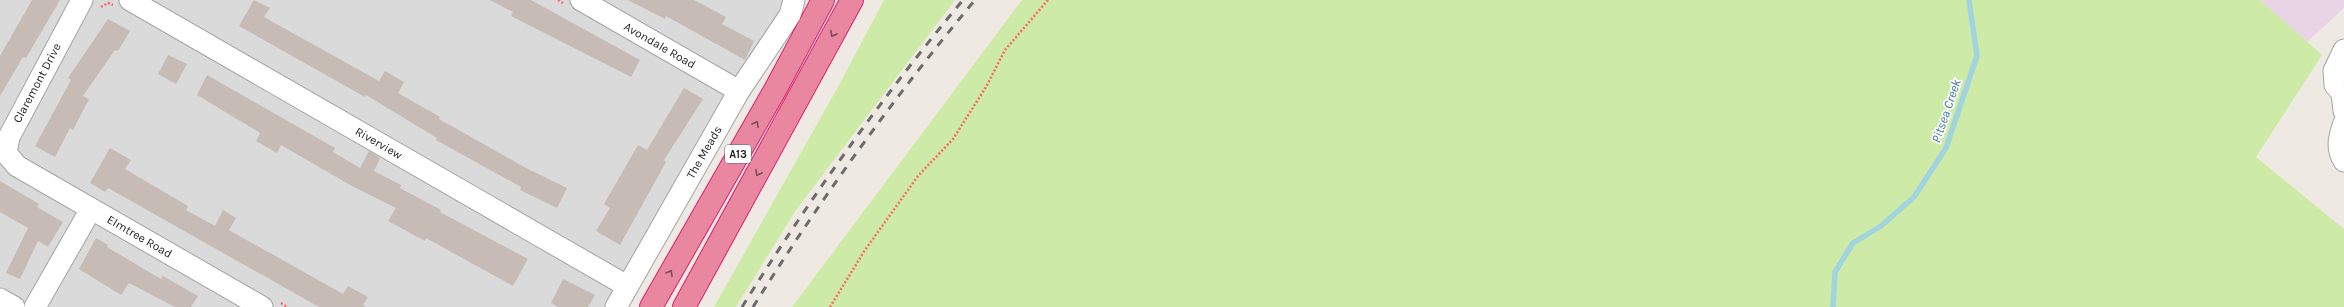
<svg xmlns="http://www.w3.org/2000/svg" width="2344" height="307" font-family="Karla,sans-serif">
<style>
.residential{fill:#dbdada}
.industrial{fill:#e8d4e5}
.grass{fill:#cdeba6}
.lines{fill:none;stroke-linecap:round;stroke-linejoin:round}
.stream{stroke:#a1d4de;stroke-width:5.5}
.building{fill:#c6bbb5}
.minor-casing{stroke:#a4a4a4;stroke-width:23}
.highway-casing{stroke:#dd1f6e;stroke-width:24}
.path{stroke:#fd6964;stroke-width:2.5;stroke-dasharray:2 2;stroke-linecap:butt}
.minor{stroke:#fff;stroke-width:21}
.highway{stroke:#e987a0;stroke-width:22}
.rail{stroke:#6b6b6b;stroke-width:3;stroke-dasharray:8 8;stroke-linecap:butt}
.oneway{stroke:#794d58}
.labels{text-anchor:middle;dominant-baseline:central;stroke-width:3.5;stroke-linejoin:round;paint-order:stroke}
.shield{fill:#fff;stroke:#616161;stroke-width:1}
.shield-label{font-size:11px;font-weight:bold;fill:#1d1d1d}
.street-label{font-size:12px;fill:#1d1d1d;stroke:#fff}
.water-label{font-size:13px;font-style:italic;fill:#42779f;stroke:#fff}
</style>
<rect width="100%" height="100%" fill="#eee9e2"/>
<path class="residential" d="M0 0H798L621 307H0Z"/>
<path class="industrial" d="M2260 0H2344V8L2307 42Z"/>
<path class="grass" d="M884 0H955L796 210 736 307H714L838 87Z
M1022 0H2260L2322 55 2256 157 2344 229V307H792Z"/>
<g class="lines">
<path class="stream" d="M1833 307 1835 272 1853 243 1881 226 1914 197 1946 148 1977 56 1969 0"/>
</g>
<path class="building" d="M32 0H60L26 58 23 57 0 96V56Z
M254 0 270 8 264 17 379 81 385 71 404 82 398 93 440 117 439 119 526 168 567 188 557 208 520 190 521 187 436 140 437 138 366 95 365 97 239 26Z
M490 0H531L640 60 631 77 511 16 513 12Z
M628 0H694L726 17 722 24 754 41 745 60 666 16 665 19Z
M108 19 130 31 118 51 115 50 83 96 89 99 73 130 70 128 55 157 35 146 71 80 68 78Z
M168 55 187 64 176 84 158 74Z
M207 75 335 148 333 152 360 168 369 151 380 158 374 171 401 185 400 188 441 210 440 212 528 259 513 286 426 238 425 241 388 221 396 208 352 186 281 145 277 153 256 141 260 133 197 95Z
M684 88 703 99 664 160 666 162 620 245 596 231 610 208 604 204 638 145 647 150Z
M110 148 131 160 125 169 188 206 186 210 215 226 223 210 236 218 229 230 343 294 348 286 368 297 363 305 366 307H319L108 188 105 192 90 183Z
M0 181 39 204 37 207 63 222 48 247 38 241 20 279 6 273 28 228 0 212Z
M96 238 108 245 107 247 161 279 163 276 198 296 191 307H175L129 283 121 295 79 269Z
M563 279 595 295 588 307H558L551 303Z"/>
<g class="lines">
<g class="minor-casing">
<g id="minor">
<path id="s1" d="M82 0 9 137 6 153 17 166 262 307"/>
<path id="s2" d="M130 0 627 286"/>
<path id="s3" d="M581 0 739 91"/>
<path d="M2344 50 2334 71 2335 85 2342 93 2344 111"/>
<path d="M2344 123C2339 137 2336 148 2344 161"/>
<path d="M0 299 14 307"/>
<path d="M35 307 91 209"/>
<path id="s4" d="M616 307 739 91 790 15 794 0"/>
</g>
</g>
<g class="highway-casing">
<path id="highway" d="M651 307 775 90 823 0
M684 307 852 0"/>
</g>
<path class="path" d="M558 0 563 3
M101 7 108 3 113 5
M281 303 287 307
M830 307 865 250 918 176 953 139 986 87 1005 50 1048 0"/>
<use href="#minor" class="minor"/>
<use href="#highway" class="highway"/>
<path class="rail" d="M742 307C809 200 882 97 963 0
M753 307C820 200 894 97 975 0"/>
</g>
<defs><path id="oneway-chevron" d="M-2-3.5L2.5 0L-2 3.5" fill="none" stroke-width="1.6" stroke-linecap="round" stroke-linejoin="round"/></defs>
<g class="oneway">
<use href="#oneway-chevron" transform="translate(833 34) rotate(119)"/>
<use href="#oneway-chevron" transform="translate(756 124) rotate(-60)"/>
<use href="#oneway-chevron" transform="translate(758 173) rotate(119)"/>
<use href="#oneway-chevron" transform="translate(670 273) rotate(-60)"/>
</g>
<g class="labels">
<rect class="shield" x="725" y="145" width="26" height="18" rx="3"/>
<g class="shield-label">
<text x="738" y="154">A13</text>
</g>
<g class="street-label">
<text stroke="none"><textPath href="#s3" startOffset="91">Avondale Road</textPath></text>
<text transform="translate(37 83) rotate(-62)">Claremont Drive</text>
<text stroke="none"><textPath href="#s2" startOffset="287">Riverview</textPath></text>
<text stroke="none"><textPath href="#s4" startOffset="178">The Meads</textPath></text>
<text stroke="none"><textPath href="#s1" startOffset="330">Elmtree Road</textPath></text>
</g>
<g class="water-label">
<text transform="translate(1946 111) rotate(-71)">Pitsea Creek</text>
</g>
</g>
</svg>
